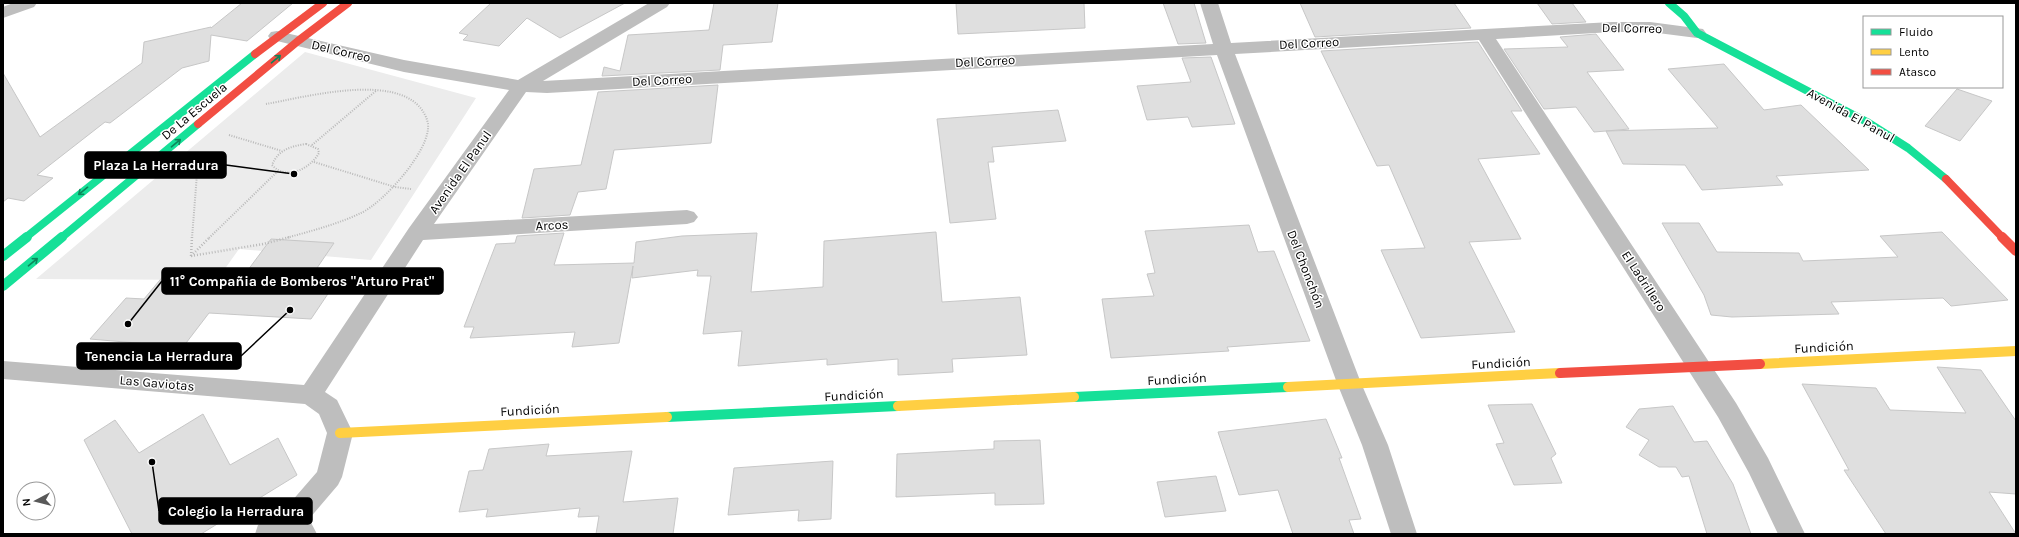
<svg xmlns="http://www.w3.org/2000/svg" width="2019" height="537" font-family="Karla,sans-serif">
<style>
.green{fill:#ececec}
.building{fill:#dfdfdf;stroke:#c7c7c7}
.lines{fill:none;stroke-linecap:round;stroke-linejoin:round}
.path-far1{stroke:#b9b9b9;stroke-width:2;stroke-dasharray:1 1.5;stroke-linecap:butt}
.path{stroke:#b9b9b9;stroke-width:2.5;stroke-dasharray:1 2;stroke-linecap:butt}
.street{fill:#bebebe;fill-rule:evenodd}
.fast-far1{stroke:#16e098;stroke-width:8}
.fast{stroke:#16e098;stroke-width:10}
.slow{stroke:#ffcf43;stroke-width:10}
.jam-far1{stroke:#f24e42;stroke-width:8}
.jam{stroke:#f24e42;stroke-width:10}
.oneway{stroke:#0d865b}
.labels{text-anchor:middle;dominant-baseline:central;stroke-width:3;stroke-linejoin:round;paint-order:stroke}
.street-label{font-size:13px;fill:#000;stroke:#fff}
.leader{fill:none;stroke:#000;stroke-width:1.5}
.callout-dot{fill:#000;stroke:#fff;stroke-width:1.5}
.callout{fill:#000;stroke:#000;stroke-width:1.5}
.callout-label{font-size:14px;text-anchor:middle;font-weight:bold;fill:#fff}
</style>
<rect width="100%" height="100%" fill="#fff"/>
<path class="green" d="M305 52 476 98 371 260 239 249 217 280 36 279Z"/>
<path class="building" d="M242 3H293L247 41 211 35 209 61 182 68 110 123 105 122 37 175 53 178 24 201 8 198 3 202V73L40 137 142 63 144 42 211 27V28Z
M491 3H625L560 38 527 18 499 46 463 40 468 35 459 33Z
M714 3H778L772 42 723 45 720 70 602 76 604 67 620 71 628 35 709 30Z
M956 3H1084L1085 28 958 34Z
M1163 3H1194L1206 43 1178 44Z
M1300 3H1454L1471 28 1315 37Z
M1537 3H1572L1586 22 1552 24Z
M1596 34 1624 70 1587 72 1629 129 1606 131 1718 128 1668 69 1724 64 1764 110 1801 105 1869 170 1776 176 1783 185 1702 190 1685 165 1623 164 1606 131 1594 132 1576 107 1544 109 1504 49 1568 47 1560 37Z
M1478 42 1522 111H1511L1540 154 1478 159 1521 239 1469 242 1515 332 1421 338 1381 250 1425 248 1389 165 1377 166 1321 51Z
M1211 57 1235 124 1192 127 1188 117 1147 120 1137 86 1191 82 1182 58Z
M718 85 711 143 614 150 606 189 578 192 570 215 522 218 534 169 581 165 598 92Z
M1957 89 1992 101 1960 141 1925 126Z
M1058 110 1066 141 992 147 994 162H988L996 219 950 223 937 119Z
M1662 223H1699L1717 252 1799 253 1803 261 1898 257 1880 236 1942 232 2008 300 1951 306 1943 298 1831 302 1839 314 1732 317 1711 315 1704 295Z
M1249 225 1258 252 1274 251 1310 341 1227 347 1229 351 1111 358 1102 299 1154 296 1147 274 1155 273 1145 231Z
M936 232 942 302 1020 297 1027 355 952 359 953 372 898 375V359L827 365V359L738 366 742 331 703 334 711 276H697L698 270 632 278 633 266 619 343 572 347 575 332 470 338 474 327H464L496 244 515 243 517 236 564 233 554 265 634 263 636 242 682 236 757 233 751 292 823 287 824 241Z
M271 239 334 243 317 268 344 270 311 319 209 313 183 347 90 339 126 298 144 299 170 268 245 274Z
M1937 367 1981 370 2016 421V494L1989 492 2016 534H1886L1844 470H1849L1802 384 1876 388 1890 410 1966 413Z
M1532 404 1556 454 1551 458 1562 483 1514 485 1496 444 1504 443 1488 405Z
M1673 406 1694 442 1707 441 1733 484 1751 534H1707L1689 476 1682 477 1676 467H1659L1639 455 1649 440 1626 427 1639 409Z
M203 414 230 465 278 438 297 475 201 534H132L84 440 115 420 139 453Z
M1326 419 1342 458H1339L1361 519 1349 520 1354 534H1293L1278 490 1239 495 1218 432Z
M1040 440 1044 504 995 505V493L896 497 897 454 994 449V441Z
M549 444 546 456 632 451 623 502 678 498 673 534H596L599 516 578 517 580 508 486 517 488 509 459 512 469 471 483 470 489 449Z
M833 461 831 519 798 521 799 510 728 515 734 468Z
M1216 476 1226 511 1165 517 1157 482Z"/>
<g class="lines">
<path class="path-far1" d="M266 104C304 97 370 80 406 97 417 102 426 112 428 124 431 150 383 203 361 213 338 224 311 231 286 238
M229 135 282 151
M306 144 318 149 319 153C310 169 286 181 272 165 278 150 291 146 306 144Z
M312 145 377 90
M314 162 395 187 411 189
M192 238 198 161
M209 238 278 171"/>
<path class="path" d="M191 256 263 244 290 237
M191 256 192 237
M191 256 210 237"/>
<path class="street" d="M13 3H37L34 7 3 18V7Z
M649 3H670L667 7 543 81 1213 44 1200 3H1218L1231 43 1612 22H1650L1703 29 1706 33 1703 37 1697 38 1650 32H1612L1496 39 1736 403 1768 458 1805 534H1778L1749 473 1718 417 1479 40 1235 54 1361 383 1388 445 1417 534H1391L1362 445 1337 383 1217 55 547 93 526 92 434 224 687 210 694 212 698 217 694 222 687 224 423 240 325 392 337 400 353 433 342 477 338 485 309 519 317 534H255L258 525 284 510 317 472 327 433 319 414 305 404 3 379V361L304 385 409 228 509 90 404 72 277 41 271 40 268 36 271 32 277 31 404 60 518 80Z"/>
<path class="fast-far1" d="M1669 3 1684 16 1697 33 1867 122 1908 148 1946 179
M25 238 255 54
M61 238 198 124"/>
<path class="fast" d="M3 256 27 237
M3 286 62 237
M1074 397 1288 387
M667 417 898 406"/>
<path class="slow" d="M1760 364 2016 351
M1288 387 1560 373
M898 406 1074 397
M340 433 667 417"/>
<path class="jam-far1" d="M255 54 323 3
M198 124 298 41 348 3
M1946 179 2003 238"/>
<path class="jam" d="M2002 237 2016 251
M1560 373 1760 364"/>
</g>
<defs><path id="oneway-shaft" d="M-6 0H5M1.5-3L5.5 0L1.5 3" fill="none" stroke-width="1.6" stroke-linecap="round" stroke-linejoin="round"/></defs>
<g class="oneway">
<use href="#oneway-shaft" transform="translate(276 59) rotate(-40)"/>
<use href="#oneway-shaft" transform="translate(176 143) rotate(-40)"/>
<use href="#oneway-shaft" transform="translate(83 191) rotate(141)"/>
<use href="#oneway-shaft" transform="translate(33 262) rotate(-40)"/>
</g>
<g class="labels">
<g class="street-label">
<text transform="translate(1632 28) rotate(1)">Del Correo</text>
<text transform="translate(1309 43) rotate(-3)">Del Correo</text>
<text transform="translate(341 51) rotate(13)">Del Correo</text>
<text transform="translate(985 61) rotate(-3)">Del Correo</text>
<text transform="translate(662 80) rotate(-3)">Del Correo</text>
<text transform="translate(194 111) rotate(-40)">De La Escuela</text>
<text transform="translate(1851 115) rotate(29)">Avenida El Panul</text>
<text transform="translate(460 172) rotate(-55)">Avenida El Panul</text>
<text transform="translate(552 225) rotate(-3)">Arcos</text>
<text transform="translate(1306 269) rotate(69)">Del Chonchón</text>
<text transform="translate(1644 281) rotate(57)">El Ladrillero</text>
<text transform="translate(1824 347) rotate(-3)">Fundición</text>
<text transform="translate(1501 363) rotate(-3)">Fundición</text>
<text transform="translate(1177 379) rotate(-3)">Fundición</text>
<text transform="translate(157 383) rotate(5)">Las Gaviotas</text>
<text transform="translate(854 395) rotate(-3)">Fundición</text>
<text transform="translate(530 410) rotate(-3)">Fundición</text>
</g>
</g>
<path class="leader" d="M294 174L226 165M128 324L162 281M290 310L241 356M152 462L159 511"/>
<g class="callout-dot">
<circle cx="294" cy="174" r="4"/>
<circle cx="128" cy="324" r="4"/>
<circle cx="290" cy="310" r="4"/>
<circle cx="152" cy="462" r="4"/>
</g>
<g class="callout">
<rect x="85" y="152" width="141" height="26" rx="4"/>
<rect x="162" y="268" width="281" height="26" rx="4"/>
<rect x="77" y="343" width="164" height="26" rx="4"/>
<rect x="159" y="498" width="153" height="26" rx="4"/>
</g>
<g class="callout-label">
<text x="156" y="170">Plaza La Herradura</text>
<text x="302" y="286">11° Compañia de Bomberos "Arturo Prat"</text>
<text x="159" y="361">Tenencia La Herradura</text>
<text x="236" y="516">Colegio la Herradura</text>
</g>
<rect width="2019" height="537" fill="none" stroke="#000000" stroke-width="8"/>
<rect x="1863" y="16" width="140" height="72" fill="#ffffff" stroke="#999999"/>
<rect x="1871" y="29" width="20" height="6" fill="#16e098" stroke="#999999"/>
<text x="1899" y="36" font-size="12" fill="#000000">Fluido</text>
<rect x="1871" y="49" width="20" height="6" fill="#ffcf43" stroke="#999999"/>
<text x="1899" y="56" font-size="12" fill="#000000">Lento</text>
<rect x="1871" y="69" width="20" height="6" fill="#f24e42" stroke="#999999"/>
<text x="1899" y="76" font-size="12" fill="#000000">Atasco</text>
<g transform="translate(36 501) rotate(263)"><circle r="19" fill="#ffffff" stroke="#999999"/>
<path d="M0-3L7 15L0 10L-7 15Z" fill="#595959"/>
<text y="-6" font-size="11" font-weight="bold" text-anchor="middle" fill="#000000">N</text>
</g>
</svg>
